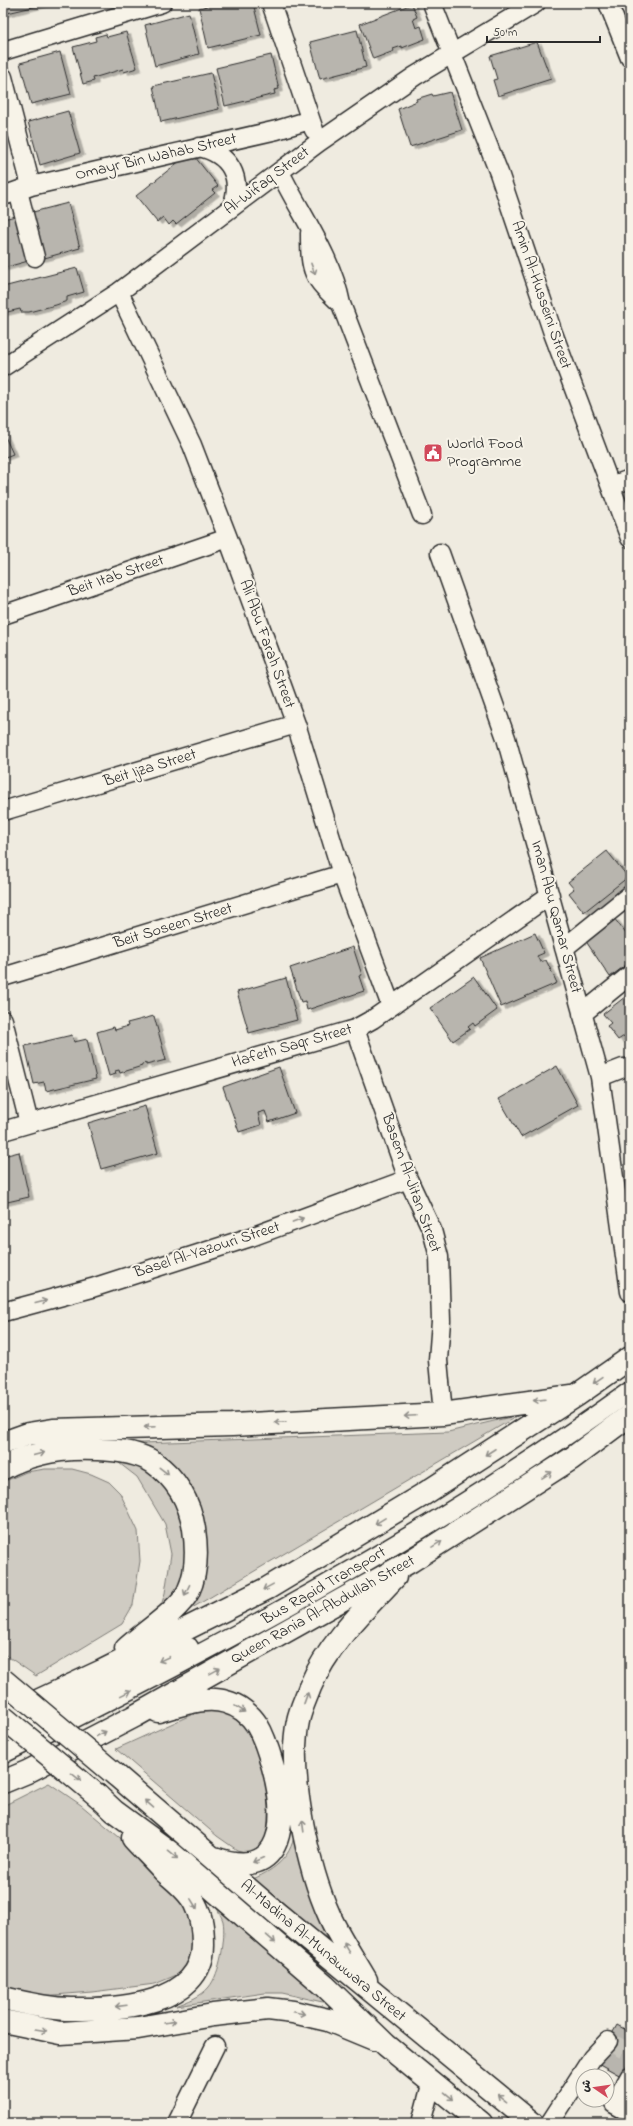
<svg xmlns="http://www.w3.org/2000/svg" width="633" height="2126" font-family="'Indie Flower','Playpen Sans Arabic',sans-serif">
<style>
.green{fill:#cfcbc2;stroke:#7d7b76}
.building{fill:#b8b5ae;stroke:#2b2b2b;filter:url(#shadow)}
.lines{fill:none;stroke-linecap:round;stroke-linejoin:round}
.minor-tunnel{stroke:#c8c5bc;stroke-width:18;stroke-dasharray:18 9;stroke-linecap:butt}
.minor-casing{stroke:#2b2b2b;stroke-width:21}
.major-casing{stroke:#2b2b2b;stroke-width:25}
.minor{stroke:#f7f3e8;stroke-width:18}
.major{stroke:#f7f3e8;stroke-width:22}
.major-bridge-casing{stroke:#2b2b2b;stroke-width:25;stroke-linecap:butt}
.major-bridge{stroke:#f7f3e8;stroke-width:22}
.oneway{stroke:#918f8a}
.labels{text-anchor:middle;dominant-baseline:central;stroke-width:4;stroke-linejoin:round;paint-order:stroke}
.street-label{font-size:16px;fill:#2b2b2b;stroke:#f7f3e8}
.poi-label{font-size:16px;fill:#2b2b2b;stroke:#f7f3e8;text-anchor:start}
</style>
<defs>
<filter id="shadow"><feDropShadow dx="4.5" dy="2.5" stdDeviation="0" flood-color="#0004"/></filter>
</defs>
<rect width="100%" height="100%" fill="#efebe0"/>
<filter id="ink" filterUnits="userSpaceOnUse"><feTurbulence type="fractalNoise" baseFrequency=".025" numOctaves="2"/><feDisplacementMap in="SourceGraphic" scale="8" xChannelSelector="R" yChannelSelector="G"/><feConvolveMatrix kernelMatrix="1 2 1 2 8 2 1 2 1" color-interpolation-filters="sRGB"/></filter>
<g filter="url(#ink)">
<path class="green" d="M519 1415 153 1631 165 1593 171 1554 165 1524 137 1477 119 1463 114 1444 448 1432Z
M45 1469H72L91 1474 109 1482 120 1493 138 1531 140 1561 133 1605 122 1624 36 1676 3 1653V1482L26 1472Z
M209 1708C223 1712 246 1718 254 1733 259 1742 260 1757 263 1768 272 1801 288 1832 249 1853L237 1850 217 1836 116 1749 193 1714Z
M49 1783 81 1805 170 1880 192 1912V1958L179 1974 155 1984 92 1992 42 1996 3 1987V1806Z
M295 1829 311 1899 326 1938C301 1920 279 1897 253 1879 276 1869 293 1856 295 1829Z
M215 1904 327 2003 282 1993H265L176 2006C188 2001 201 1997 209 1987 220 1974 226 1938 223 1921 221 1915 217 1909 215 1904Z"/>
<path class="building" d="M3 3H50L3 14Z
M219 3H253L261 35 208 48 199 8Z
M412 4 417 17 413 19 416 28 421 26 425 39 402 48V46L393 49 394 51 373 59 360 24Z
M189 13 199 54 155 66 145 25Z
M357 30 366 67 320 79 310 42Z
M126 32 137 68 124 72 123 69 93 78 94 81 83 84 73 47 96 41 95 37 106 34 107 37Z
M537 42 551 79 498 96 493 80 497 79 490 56Z
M60 52 71 94 31 104 20 63Z
M271 55 279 89 274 90 275 94 225 106 216 68Z
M211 73 219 109 161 122 153 86Z
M450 92 462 130 410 147 398 109 417 101 416 99 432 94 433 96Z
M68 111 80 153 40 165 28 122Z
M191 152 218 186 212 190 215 193 176 224 173 221 169 225 163 217 157 222 136 196Z
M68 203 80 248 41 259 29 213Z
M20 215 32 260 3 268V219Z
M77 268 84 292 67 297V301L56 305 29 312H21L20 309 3 313V287Z
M3 432 13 454 3 458Z
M607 851 628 877 584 912 569 893 574 889 568 882Z
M614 918 630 939V962L610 977 585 940Z
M535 933 544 953 537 956 540 962 546 960 557 983 501 1007 480 958Z
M353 947 362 975 359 976 364 991 307 1010 305 1001 301 1002 290 968Z
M474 977 497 1010 475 1026 473 1023 468 1027 470 1029 453 1041 430 1008Z
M286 978 297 1020 249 1033 237 992Z
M630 993V1038L627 1034 618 1040 607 1026 611 1023 603 1014Z
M154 1016 166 1060 146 1065V1063L142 1064V1066L120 1073 119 1070 115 1071 116 1074 109 1076 97 1032 114 1027 115 1030 128 1026 127 1023Z
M72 1035 74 1042 87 1039 96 1079 46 1091 44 1082 34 1084 25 1046Z
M557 1066 578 1105 521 1137 499 1099Z
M279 1067 295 1113 269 1122 265 1111 258 1113 261 1125 239 1132 223 1087Z
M145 1106 158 1153 101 1169 88 1123Z
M19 1152 29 1197 3 1203V1156Z
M617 2025 630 2032V2061L621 2076 596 2062Z
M630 2099V2123H617L614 2121Z
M354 2118 376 2123H353Z"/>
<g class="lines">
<path class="minor-tunnel" d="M608 2041 630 2053"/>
<g class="minor-casing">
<path id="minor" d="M271 3 314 130
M432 3 499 173 553 333 630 538
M608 3 630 58
M3 51 162 3
M3 77 31 186
M199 147C230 154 243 177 232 207
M280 172C301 215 332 257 341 304L422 515
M18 191 35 257
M3 196 31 186 277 130 310 120
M310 233C310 273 312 277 341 304
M119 292 192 445 228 538 296 724 342 874 391 1006
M3 367 119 292 319 142 415 76 536 3
M611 486 630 479
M440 553 506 738 600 1077 630 1292
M3 615 228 538
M3 811 296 724
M564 948 630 895
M3 977 342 874
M582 1014 630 975
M3 1020 29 1123
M355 1029 408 1179 432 1230 439 1257 441 1321 438 1360 443 1414
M600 1077 623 1068H630
M3 1131 355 1029 373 1019 550 895
M3 1312 92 1288 251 1237 408 1179
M3 1735 189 1647
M3 1754C220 1647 434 1533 630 1391
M623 2109 614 2104 630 2076
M177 2123 215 2046
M421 2123 432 2081
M550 2123 592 2058 608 2041"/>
</g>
<g class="major-casing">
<path id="major" d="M3 1443 28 1434 53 1430 232 1425 443 1414 572 1396
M3 1468C14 1462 27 1457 40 1454 68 1446 128 1446 153 1462 176 1478 190 1502 194 1529 197 1549 197 1573 188 1592 177 1612 143 1633 126 1649
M158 1711C178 1706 205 1695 226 1702 238 1705 250 1714 257 1725 265 1738 269 1753 273 1767 287 1818 287 1883 214 1858
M3 1717 102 1671 268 1588 421 1496 577 1395 630 1358
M116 1775 274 1911 532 2123
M3 1782 27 1772 135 1716 411 1561 571 1459 630 1415
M98 1796 114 1811 171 1853 325 1986 386 2045 481 2123
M366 1980C354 1959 340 1939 330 1917 308 1869 287 1773 298 1721 300 1710 306 1698 310 1687 328 1644 364 1610 395 1577
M3 1998C26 2003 48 2009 72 2009 117 2010 203 2005 203 1945 203 1930 202 1917 195 1904 189 1891 175 1881 164 1871 154 1860 143 1849 133 1838
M3 2021 61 2033 138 2028 213 2015 268 2009 293 2012 328 2020 374 2039"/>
</g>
<use href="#minor" class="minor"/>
<use href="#major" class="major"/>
<g class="major-bridge-casing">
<path id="major-bridge" d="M3 1680 116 1775
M3 1717 98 1796"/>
</g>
<use href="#major-bridge" class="major-bridge"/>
</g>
<defs><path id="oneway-shaft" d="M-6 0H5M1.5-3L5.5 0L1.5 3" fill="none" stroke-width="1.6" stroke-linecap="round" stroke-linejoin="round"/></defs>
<g class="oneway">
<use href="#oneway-shaft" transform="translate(313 269) rotate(70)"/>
<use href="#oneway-shaft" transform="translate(298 1220) rotate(-20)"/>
<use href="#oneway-shaft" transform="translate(41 1302) rotate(-15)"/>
<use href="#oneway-shaft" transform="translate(598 1380) rotate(145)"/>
<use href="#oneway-shaft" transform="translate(539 1400) rotate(173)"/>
<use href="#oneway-shaft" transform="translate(410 1416) rotate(177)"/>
<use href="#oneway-shaft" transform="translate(280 1422) rotate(177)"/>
<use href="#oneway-shaft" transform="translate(150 1427) rotate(178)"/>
<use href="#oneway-shaft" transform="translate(490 1452) rotate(147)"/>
<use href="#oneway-shaft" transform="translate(39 1454) rotate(-15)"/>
<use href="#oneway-shaft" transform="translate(164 1471) rotate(38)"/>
<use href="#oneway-shaft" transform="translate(547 1475) rotate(-32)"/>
<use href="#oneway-shaft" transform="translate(380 1521) rotate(149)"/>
<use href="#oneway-shaft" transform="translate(437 1544) rotate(-32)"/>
<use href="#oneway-shaft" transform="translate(268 1587) rotate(151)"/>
<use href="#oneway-shaft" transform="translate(187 1590) rotate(116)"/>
<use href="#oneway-shaft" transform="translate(164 1659) rotate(155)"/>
<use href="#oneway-shaft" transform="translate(215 1671) rotate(-29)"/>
<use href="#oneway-shaft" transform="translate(126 1693) rotate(-26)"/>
<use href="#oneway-shaft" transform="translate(306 1698) rotate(-70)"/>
<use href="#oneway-shaft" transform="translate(240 1709) rotate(32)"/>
<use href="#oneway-shaft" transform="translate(101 1734) rotate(-28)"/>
<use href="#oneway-shaft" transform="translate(76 1777) rotate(39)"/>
<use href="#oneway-shaft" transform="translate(149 1804) rotate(-139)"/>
<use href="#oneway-shaft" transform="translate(303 1826) rotate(-98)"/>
<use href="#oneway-shaft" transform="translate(173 1855) rotate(39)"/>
<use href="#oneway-shaft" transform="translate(258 1860) rotate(156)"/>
<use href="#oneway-shaft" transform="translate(194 1904) rotate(58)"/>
<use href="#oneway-shaft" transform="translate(271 1939) rotate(41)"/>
<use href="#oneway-shaft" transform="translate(347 1948) rotate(-122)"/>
<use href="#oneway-shaft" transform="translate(121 2006) rotate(173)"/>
<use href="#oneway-shaft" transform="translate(299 2013) rotate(12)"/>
<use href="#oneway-shaft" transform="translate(170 2022) rotate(-10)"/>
<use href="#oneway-shaft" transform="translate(41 2030) rotate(9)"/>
<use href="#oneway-shaft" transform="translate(449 2096) rotate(40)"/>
<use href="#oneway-shaft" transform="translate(502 2098) rotate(-141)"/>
</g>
</g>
<defs>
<g id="civic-square" transform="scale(1)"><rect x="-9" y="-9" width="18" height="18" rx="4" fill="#d1495b" stroke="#f7f3e8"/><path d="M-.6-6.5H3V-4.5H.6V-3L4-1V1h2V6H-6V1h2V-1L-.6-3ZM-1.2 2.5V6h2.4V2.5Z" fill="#fff"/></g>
</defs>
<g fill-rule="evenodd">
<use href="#civic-square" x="433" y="453"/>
</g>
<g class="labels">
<g class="street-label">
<text transform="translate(156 157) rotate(-13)">Omayr Bin Wahab Street</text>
<text transform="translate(267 181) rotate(-37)">Al-Wifaq Street</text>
<text transform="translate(541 295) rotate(71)">Amin Al-Husseini Street</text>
<text transform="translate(116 576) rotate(-19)">Beit Itab Street</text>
<text transform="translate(267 644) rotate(70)">Ali Abu Farah Street</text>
<text transform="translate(150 768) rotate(-17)">Beit Ijza Street</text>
<text transform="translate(556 917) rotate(75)">Iman Abu Qamar Street</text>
<text transform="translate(173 926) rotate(-17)">Beit Soseen Street</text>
<text transform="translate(292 1046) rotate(-16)">Hafeth Saqr Street</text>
<text transform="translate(411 1183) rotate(70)">Basem Al-Jitan Street</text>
<text transform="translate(207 1250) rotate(-18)">Basel Al-Yazouri Street</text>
<text transform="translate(324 1586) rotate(-30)">Bus Rapid Transport</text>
<text transform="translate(323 1610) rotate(-29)">Queen Rania Al-Abdullah Street</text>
<text transform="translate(323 1951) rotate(40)">Al-Madina Al-Munawwara Street</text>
</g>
<g class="poi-label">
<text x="447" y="444">World Food<tspan x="447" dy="18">Programme</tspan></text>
</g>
</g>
<rect width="633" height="2126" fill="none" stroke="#f7f3e8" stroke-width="16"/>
<rect x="8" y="8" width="617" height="2110" fill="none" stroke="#2b2b2b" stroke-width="1.5" filter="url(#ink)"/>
<g transform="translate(595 2088) rotate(283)"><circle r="19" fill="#f7f3e8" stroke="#a5a39c"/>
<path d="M0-3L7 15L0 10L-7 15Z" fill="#d1495b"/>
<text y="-6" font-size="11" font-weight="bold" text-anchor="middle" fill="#2b2b2b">ش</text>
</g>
<path d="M487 36v6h113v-6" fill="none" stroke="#2b2b2b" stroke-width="2"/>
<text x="493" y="36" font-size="12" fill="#2b2b2b" stroke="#f7f3e8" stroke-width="3" paint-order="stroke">50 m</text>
</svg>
